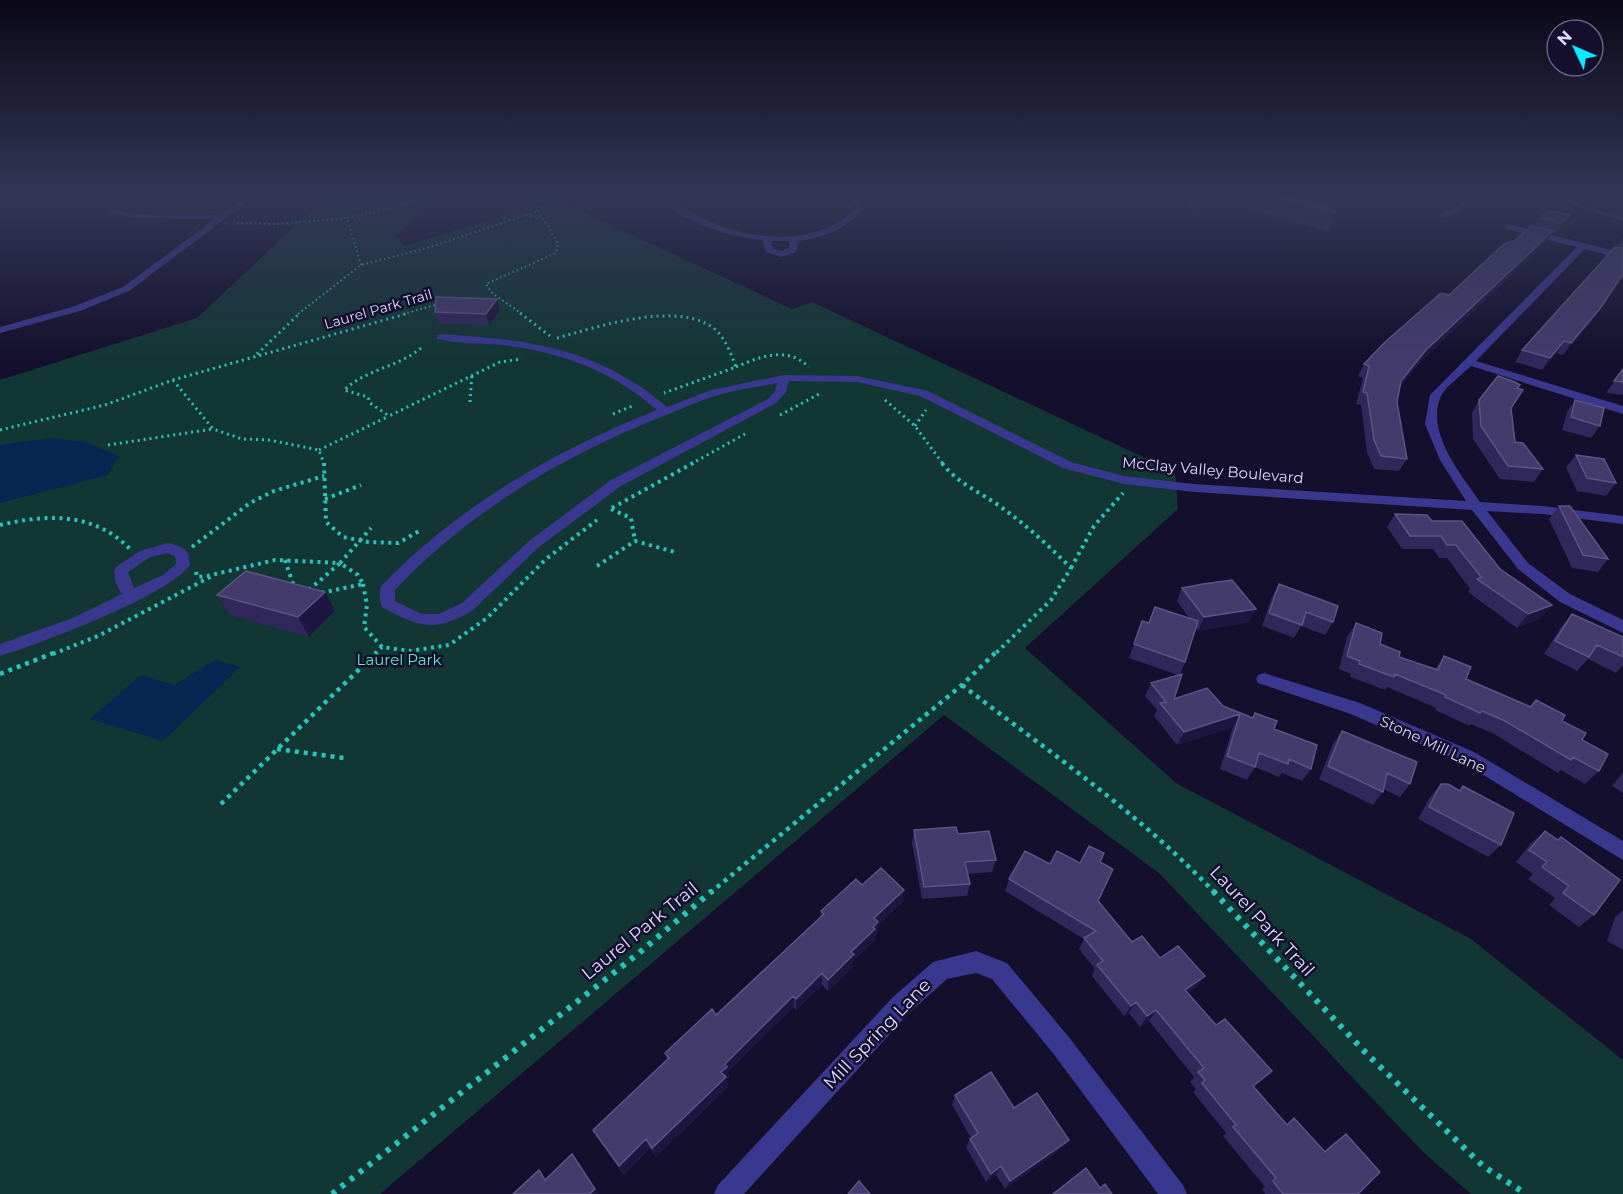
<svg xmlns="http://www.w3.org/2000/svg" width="1623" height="1194" font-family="Montserrat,sans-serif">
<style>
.green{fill:#123634}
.water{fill:#092551}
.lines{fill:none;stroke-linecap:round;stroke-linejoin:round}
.path-far4{stroke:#27c5b9;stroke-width:2;stroke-dasharray:1.5 3;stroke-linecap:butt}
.path-far3{stroke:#27c5b9;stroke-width:3;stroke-dasharray:2 4;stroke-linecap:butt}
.path-far2{stroke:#27c5b9;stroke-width:4;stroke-dasharray:3 4.5;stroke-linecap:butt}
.path-far1{stroke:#27c5b9;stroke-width:4.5;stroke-dasharray:4 5;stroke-linecap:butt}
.path{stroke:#27c5b9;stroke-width:6;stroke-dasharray:4.5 7;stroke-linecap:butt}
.service{fill:#39378e;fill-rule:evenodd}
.minor{fill:#39378e;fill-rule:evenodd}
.wall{fill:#30275a}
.shaded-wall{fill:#1d1640}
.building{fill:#433b6c;stroke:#5b5483;stroke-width:1.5}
.labels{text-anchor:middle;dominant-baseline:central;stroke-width:5;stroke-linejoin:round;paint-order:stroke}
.far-street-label{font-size:14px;fill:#dddaff;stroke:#130f2c}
.street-label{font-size:15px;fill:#dddaff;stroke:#130f2c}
.park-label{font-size:15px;fill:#5ce9c3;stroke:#130f2c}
.near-street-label{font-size:18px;fill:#dddaff;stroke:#130f2c}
</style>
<rect width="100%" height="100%" fill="#130f2c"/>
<path class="green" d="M329 195H440L395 237 405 246 556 200 792 309 812 302 1175 472 1178 509 1025 648 1176 783 1471 939 1623 1060V1194H1471L1422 1151 1159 873 944 715 380 1194H0V380L197 318 295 226 221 224 226 221 288 222 303 219Z"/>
<path class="water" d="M332 195H386C368 207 342 211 320 205Z
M51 438 86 442 119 456 108 475 0 503V445Z
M215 660 240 667 163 741 90 719 141 675 174 685Z"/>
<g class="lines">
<path class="path-far4" d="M526 215 540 217
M237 223 278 224 347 218
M361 265 347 218 396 207 424 195
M298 314 361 265 427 248 538 211
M403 314 439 304
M522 314 492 293 486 284 556 253 558 244 535 205 525 195"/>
<path class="path-far3" d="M520 313 550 336
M557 338C597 327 680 299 716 330 726 340 731 354 736 367L664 393
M421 348C398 367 367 369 344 390L368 397 370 403 389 416 500 362 522 359
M257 354 300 313
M736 367C761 356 787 346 809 367
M173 380 213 429 242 439 269 440 319 450 324 464
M885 400 915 426 943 464
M470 402 472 374
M613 414 635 405
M780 415 821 393
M915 426 926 410
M0 430 105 405 173 380 409 313
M108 445 213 429
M319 450 389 416
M691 464 745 434"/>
<path class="path-far2" d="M324 463 326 522 343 537 368 542 398 543 421 530
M942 463C957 483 980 492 1001 507 1026 525 1049 546 1071 568L1051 600 995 654
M325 499 361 485
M612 508 693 463
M611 509 631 518 635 541
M0 525C47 514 94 512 130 549
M192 547 250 503 274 491 324 476
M285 560 294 587
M597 566 635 541 675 552
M1071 568 1094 526 1123 493
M196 572 197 577 207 576 275 560 340 563 371 528
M363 584 367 605 364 627 382 647 410 651 449 645 487 618 546 559 597 520
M309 590 340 563 358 575 363 584 321 593
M53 654 98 636 212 576
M375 654 382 647"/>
<path class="path-far1" d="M0 674 56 652
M962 685C1048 751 1140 814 1215 893
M277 749 344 758
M221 804 377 652
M710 893 962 685 996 652"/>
<path class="path" d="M1213 891 1366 1053 1483 1166 1526 1194
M332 1194 639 953 712 891"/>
<path class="service" d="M1465 195H1471C1463 208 1454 217 1438 217V215L1458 206Z
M1556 195H1563L1583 206 1623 217V221L1579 208Z
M1610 195 1623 196V200L1611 196Z"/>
<path class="minor" d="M248 195H257L129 291 80 311 0 333V327L72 307 123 287 215 219 133 218 111 213V209L133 214 221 215Z
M661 195H669C675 205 688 210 698 216 746 241 817 249 857 207L847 195H904L900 197 860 200 865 207C847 229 826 237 799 241L796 252 781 257 766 252 762 240C732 237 676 222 661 195ZM771 241H790L789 248 781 251 773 248Z
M1508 224 1623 253V259L1585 249 1476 361 1623 406V414L1471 366C1462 375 1446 386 1441 396 1425 432 1461 474 1480 502L1542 506 1623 516V524L1542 514 1487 511 1528 563 1570 594 1623 620V633L1560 602 1518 569 1472 510 1194 492 1124 484 1063 468 920 396 857 382 789 381 786 392 776 403 621 486 539 547 472 611C433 633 420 627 383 608 379 602 378 591 382 585 460 505 554 451 657 410 612 371 562 352 502 345 481 343 458 344 437 339V335L441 334C530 340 596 347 667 407L711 390 784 375 857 376 928 391 1071 462 1124 476 1194 484 1466 501 1440 460 1425 424 1430 395 1577 247 1505 229V225ZM777 383 775 391 768 399 611 480 529 541 462 603 438 614H422L395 601V590C470 511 562 456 664 416 682 409 700 400 719 395 738 389 758 387 777 383Z
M168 543C184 548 189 547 190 565 170 595 39 644 0 656V644L75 617 122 594C117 586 111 575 116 567L140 551ZM167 553 175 556 176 564 163 575 134 588 128 572 150 557Z
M1264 673 1360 703 1474 752 1623 841V860L1462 762 1348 713 1258 683 1256 679 1258 675Z
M976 951 1007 963 1068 1036 1183 1185 1187 1194H1158L1052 1052 992 979 976 973 947 979 909 1013 744 1194H714L718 1185 893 997 933 962Z"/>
</g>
<path class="wall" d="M1120 195H1317L1336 212 1328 232 1244 208 1190 209 1186 203H1125Z
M1570 215 1564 225 1556 234 1552 233 1547 242 1420 362 1400 387 1397 402 1407 459 1399 471 1374 469 1367 452 1361 405 1356 404 1363 378 1358 376 1364 364 1514 241 1535 227 1540 218Z
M1623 237V279L1621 278 1594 318 1563 355 1557 353 1542 370 1515 362 1522 350 1617 247Z
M497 299 500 310 489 325 439 324 435 312Z
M1623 369V395L1606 393Z
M1517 388 1511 409 1515 442 1543 469 1534 482 1500 479 1473 439 1472 413 1479 400Z
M1575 400 1600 426 1591 438 1562 430 1567 412Z
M1576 455 1616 483 1606 496 1577 491 1566 467Z
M1559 506 1608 559 1598 572 1572 568 1549 519Z
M1395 514 1432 521 1500 569 1541 618 1517 628 1468 592 1470 589 1447 558H1439L1433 549H1402L1387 527Z
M1279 584 1333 622 1325 635 1301 626 1294 638 1262 626 1272 597Z
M1182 588 1256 609 1249 622 1198 631 1196 628 1185 662 1180 674 1174 699 1223 706 1252 718 1255 713 1274 729 1311 769 1302 781 1282 773 1279 777 1255 767 1247 780 1220 769 1233 727 1177 745 1154 716 1157 710 1145 696 1151 683 1178 675 1129 658 1142 621 1149 623 1189 618 1177 601Z
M217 595 335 611 309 637 230 615Z
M1572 614 1623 637V665L1616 673 1588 659 1577 671 1544 654 1561 627Z
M1356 623 1380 644 1399 657 1435 669 1444 656 1466 679 1529 707 1536 700 1562 721 1582 740 1599 771 1585 784 1561 770 1558 773 1494 734 1471 724 1470 726 1435 710 1436 708 1387 687 1385 690 1350 677 1351 674 1339 669 1347 637Z
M1342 731 1410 784 1400 797 1383 789V792L1373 805 1319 779 1333 744Z
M1623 772V793L1612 786Z
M1441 784 1459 790 1463 786 1501 845 1488 857 1418 819 1430 797Z
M914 830 958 834 996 860 992 872 967 874 970 884 967 896 922 899 912 843Z
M1545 831 1558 840 1561 837 1594 915 1579 927 1549 905 1555 898 1528 879 1533 874 1516 862 1531 843Z
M1100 862 1098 901 1132 942 1160 958 1205 976 1197 987 1188 993 1261 1081 1254 1087 1287 1124 1294 1118 1324 1151 1333 1143 1346 1134 1358 1194H1265L1262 1189 1265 1187 1223 1136 1226 1133 1193 1092 1196 1089 1190 1082 1194 1077 1149 1021 1140 1027 1129 1013 1124 1016 1092 976 1095 969 1079 949 1084 939 1005 891 1009 879 1050 864Z
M862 885 903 902 878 925 877 934 875 936 874 941 853 961V966L828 991 822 985 796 1010 794 1007 728 1072 729 1077 726 1079 728 1087 656 1157 650 1148 624 1175 598 1138 593 1130 667 1060 665 1053 716 1015 820 917 821 911Z
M1623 910V950L1607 941 1615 917Z
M955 1095 1014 1108 1069 1140 1063 1148 1005 1189 996 1175 986 1182 966 1147 970 1139 971 1138 952 1105Z"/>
<path class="shaded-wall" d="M1570 215 1564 225 1556 234 1562 223Z
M1553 231 1547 242 1420 362 1394 393 1401 381 1426 350Z
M497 299 500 310 489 325 486 314Z
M1602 306 1594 318 1563 355 1571 343Z
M1564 341 1557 353 1542 370 1550 358Z
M325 592 335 611 309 637 298 617Z
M1552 605 1541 618 1517 628 1528 614Z
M1256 609 1249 622 1198 631 1204 617Z
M1240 714 1233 727 1177 745 1184 732Z
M904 890 903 902 878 925 877 934 875 936 874 941 853 961V966L828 991V980L851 952 874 918Z
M822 973V985L796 1010V999Z
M1205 976 1197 987 1177 1001 1185 990Z
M793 996 794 1007 728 1072 729 1077 726 1079 728 1087 656 1157 652 1148 721 1072 725 1064Z
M1136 1002 1129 1013 1124 1016 1131 1006Z
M1156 1010 1149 1021 1140 1027 1147 1016Z
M1272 1071 1261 1081 1243 1095 1253 1086Z
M646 1139 650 1148 624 1175 619 1166Z
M1069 1140 1063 1148 1005 1189 1010 1181Z
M572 1154 599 1194H589Z
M1001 1166 996 1175 986 1182 991 1174Z"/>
<path class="building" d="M1271 195H1317L1336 212Z
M1549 210 1570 215 1562 223 1540 218Z
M1531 226 1553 231 1426 350 1401 381 1397 402 1407 459 1381 456 1374 440 1367 393 1363 392 1369 366 1364 364 1385 342 1441 293 1449 295 1504 244 1514 241Z
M1615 247 1623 248V274L1602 306 1571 343 1564 341 1550 358 1522 350Z
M436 297 497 299 486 314 435 312Z
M1623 369V382L1614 381Z
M1498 376 1515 382 1520 385 1517 388 1523 390 1511 408 1515 442 1523 443 1543 469 1508 466 1481 426 1479 400Z
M1575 400 1604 408 1600 426 1571 417Z
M1576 455 1604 459 1616 483 1587 478Z
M1559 506H1570L1608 559 1583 555Z
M1395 514 1427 515 1432 521H1462L1500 569 1552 605 1528 614 1477 579 1481 577 1456 545H1447L1441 536H1410Z
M246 571 325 592 298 617 217 595Z
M1232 580 1256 609 1204 617 1182 588 1203 584Z
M1279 584 1338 606 1333 622 1306 612 1302 625 1269 613Z
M1155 607 1198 621 1185 662 1134 644 1142 621 1149 623Z
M1572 614 1623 637V657L1597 645 1589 657 1555 641Z
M1356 623 1382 633 1380 644 1400 652 1399 657 1438 670 1444 656 1471 667 1466 679 1531 707 1536 700 1565 715 1562 721 1586 733 1582 740 1608 754 1599 771 1573 757 1571 760 1505 721 1482 711 1480 713 1445 697 1446 695 1395 674 1394 677 1359 664 1360 661 1347 656Z
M1182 674 1174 699 1207 688 1223 706 1253 718 1255 713 1277 721 1274 729 1317 745 1311 769 1289 759 1288 764 1259 753 1255 767 1227 756 1240 714 1184 732 1160 703 1166 702 1151 683Z
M1342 731 1417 762 1410 784 1387 773 1383 792 1328 766Z
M1441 784H1448L1460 791 1463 786 1514 813 1501 845 1429 807Z
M956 827 958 834 989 831 996 860 965 862 970 884 924 887 914 830Z
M1545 831 1558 840 1561 837 1620 880 1594 915 1563 893 1569 886 1542 867 1547 862 1529 850Z
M1089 846 1104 853 1100 862 1113 869 1098 901 1132 942 1142 936 1160 958 1178 946 1205 976 1185 990 1216 1025 1225 1019 1272 1071 1253 1086 1287 1125 1294 1118 1325 1152 1346 1134 1380 1172 1358 1194H1283L1273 1181 1276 1178 1233 1127 1236 1125 1202 1083 1205 1080 1198 1072 1204 1068 1156 1010 1147 1016 1136 1002 1131 1006 1097 965 1103 961 1084 938 1096 931 1009 879 1025 851 1050 864 1057 851 1080 863Z
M881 868 904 890 874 918 878 922 873 927 875 929 851 952 854 954 828 980 822 973 796 999 793 996 725 1064 727 1067 721 1072 726 1077 652 1148 646 1139 619 1166 593 1130 669 1058 665 1053 712 1009 716 1015 824 914 821 911 856 879 862 885Z
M991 1072 1014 1108 1037 1093 1069 1140 1010 1181 1001 1166 991 1174 970 1139 978 1133 955 1095Z
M572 1154 595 1189 589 1194H513L539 1170 545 1180Z
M1086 1168 1100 1188 1105 1184 1112 1194H1053Z
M859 1181 870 1194H848Z"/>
<linearGradient id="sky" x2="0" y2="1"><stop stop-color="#0a0818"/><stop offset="0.54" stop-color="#333756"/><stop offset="1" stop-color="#333756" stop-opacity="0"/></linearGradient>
<rect width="1623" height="362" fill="url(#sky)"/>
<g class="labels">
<g class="far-street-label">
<text transform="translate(378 309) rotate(-16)">Laurel Park Trail</text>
</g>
<g class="street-label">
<text transform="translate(1213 470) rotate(5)">McClay Valley Boulevard</text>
<text transform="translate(1433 744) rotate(25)">Stone Mill Lane</text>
</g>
<g class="park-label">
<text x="399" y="659">Laurel Park</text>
</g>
<g class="near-street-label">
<text transform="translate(1262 921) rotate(47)">Laurel Park Trail</text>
<text transform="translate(640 931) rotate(-39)">Laurel Park Trail</text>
<text transform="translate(877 1034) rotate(-46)">Mill Spring Lane</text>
</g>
</g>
<g transform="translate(1575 48) rotate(314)"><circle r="28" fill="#130f2c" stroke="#646080" stroke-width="1.5"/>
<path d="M0-4.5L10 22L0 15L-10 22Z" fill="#06ebff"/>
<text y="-9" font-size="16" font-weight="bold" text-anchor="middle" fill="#dddaff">N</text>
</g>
</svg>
